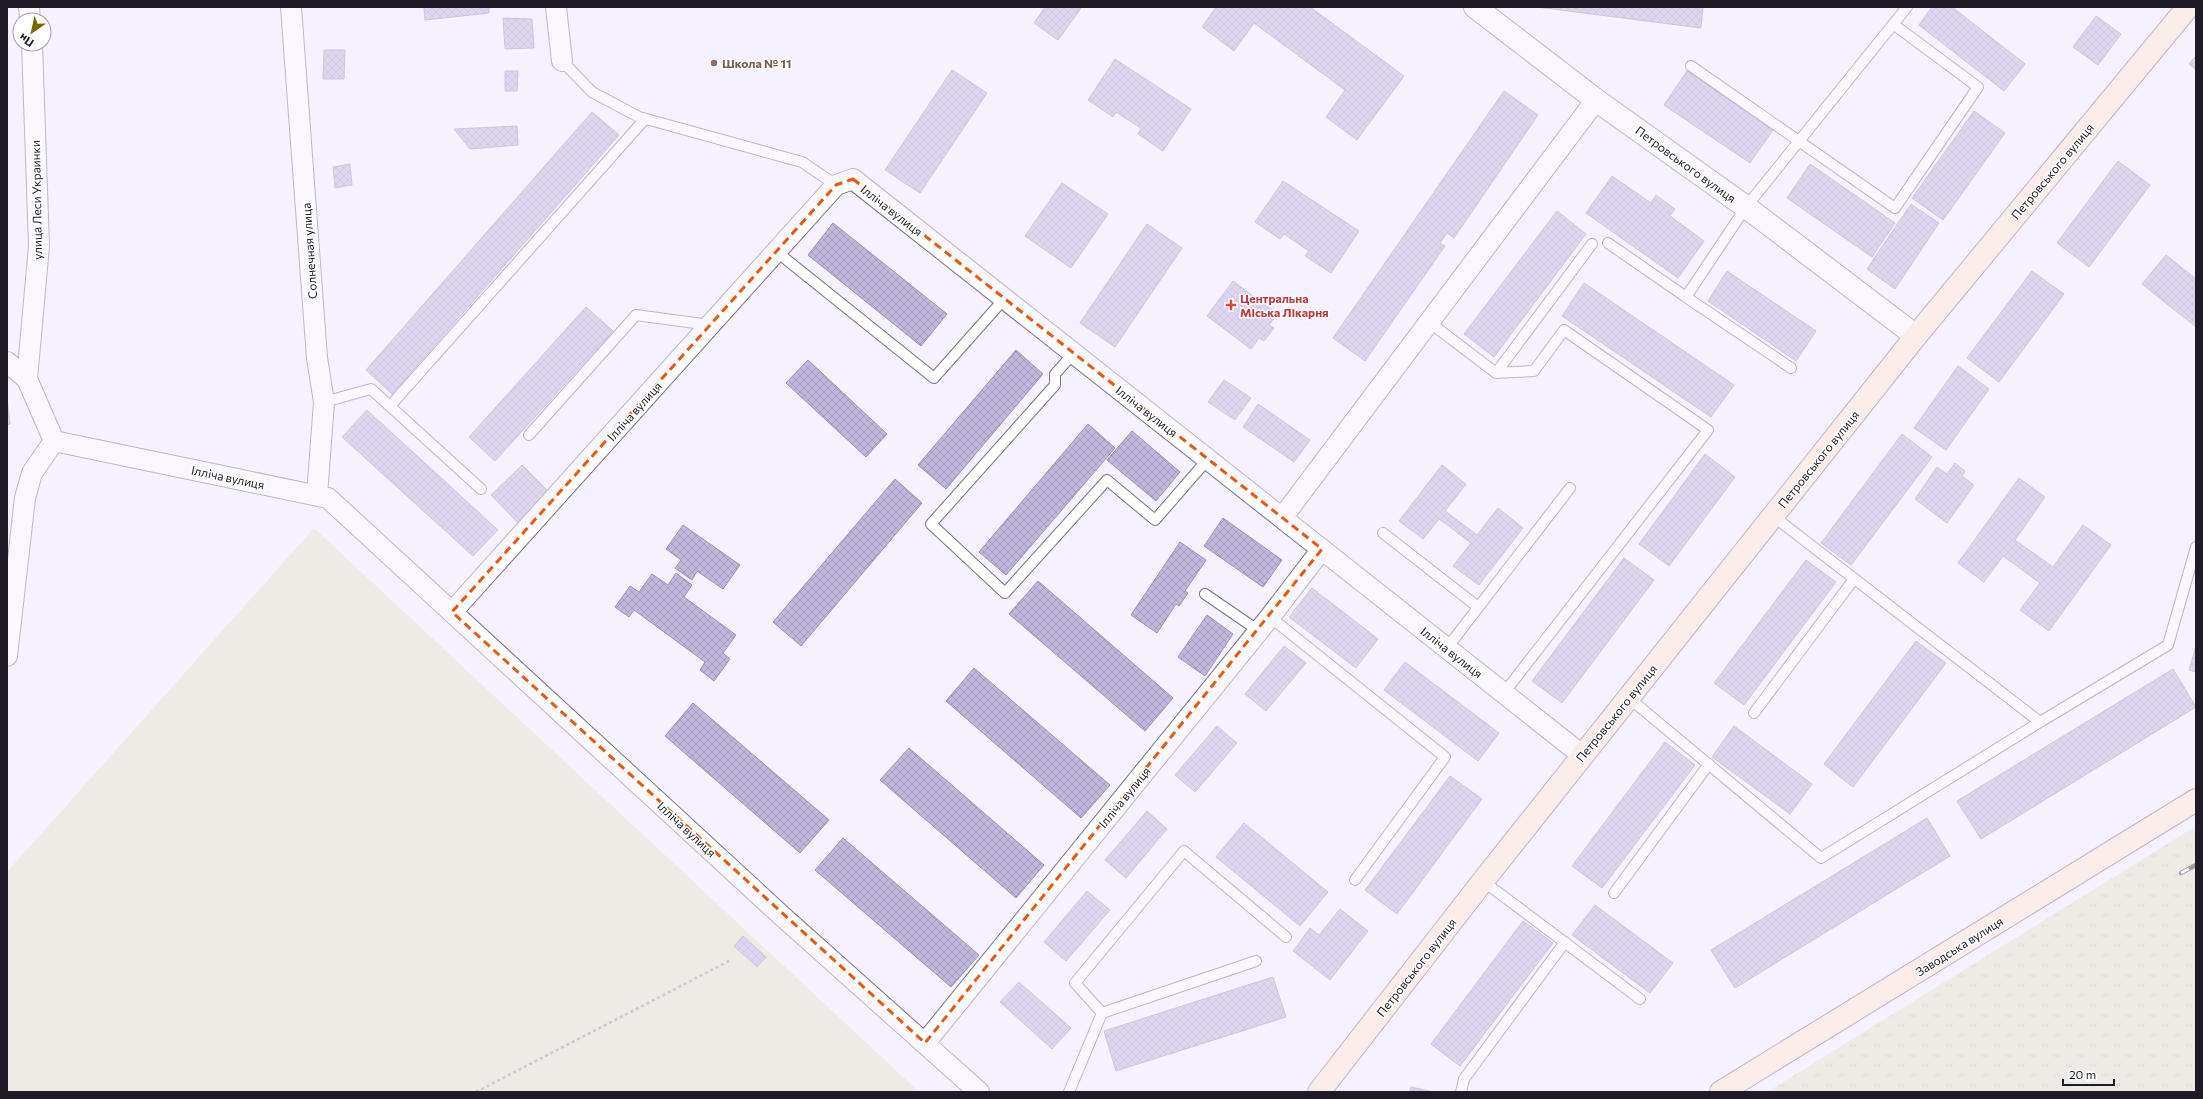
<svg xmlns="http://www.w3.org/2000/svg" width="2203" height="1099" font-family="Commissioner,sans-serif">
<style>
.grass{fill:url(#grass-tufts)}
.park{fill:#e3e5c6}
.building{fill:url(#building-cross-hatch);stroke:#9a93b2}
.lines{fill:none;stroke-linecap:round;stroke-linejoin:round}
.service-casing{stroke:#7d718e;stroke-width:12}
.minor-casing{stroke:#7d718e;stroke-width:22}
.tertiary-casing{stroke:#7d718e;stroke-width:24}
.secondary-casing{stroke:#7d718e;stroke-width:24}
.path{stroke:#9995a1;stroke-width:2.5;stroke-dasharray:3 3;stroke-linecap:butt}
.service{stroke:#fff;stroke-width:10}
.minor{stroke:#fff;stroke-width:20}
.tertiary{stroke:#fff;stroke-width:22}
.secondary{stroke:#ffe8ce;stroke-width:22}
.rail-casing{stroke:#37333e;stroke-width:4.5}
.rail{stroke:#fff;stroke-width:3;stroke-dasharray:9;stroke-linecap:butt}
.marked{fill:none;stroke:#e8590c;stroke-width:3;stroke-dasharray:8 5;stroke-linejoin:round}
.education-dot{fill:#8d6e63;stroke:#fff;stroke-width:1.5}
.health-dot{fill:#e0444e;stroke:#fff;stroke-width:1.5}
.labels{text-anchor:middle;dominant-baseline:central;stroke-width:3;stroke-linejoin:round;paint-order:stroke}
.education-label{font-size:12px;font-weight:bold;fill:#785e54;stroke:#fff;text-anchor:start}
.street-label{font-size:12px;fill:#1f1b26;stroke:#fff}
.health-label{font-size:12px;font-weight:bold;fill:#be3a42;stroke:#fff;text-anchor:start}
</style>
<defs>
<pattern id="grass-tufts" width="24" height="20" patternUnits="userSpaceOnUse"><rect width="24" height="20" fill="#e3e5c6"/><path d="M3 7l-1-3M5 7V3M7 7l1-3M15 17l-1-3M17 17v-4M19 17l1-3" fill="none" stroke="#c2c4aa"/></pattern>
<pattern id="building-cross-hatch" width="8" height="8" patternUnits="userSpaceOnUse"><rect width="8" height="8" fill="#c0b7de"/><path d="M0 0l8 8M0 8l8-8" fill="none" stroke="#a59dbe"/></pattern>
</defs>
<rect width="100%" height="100%" fill="#f6f1ff"/>
<path class="grass" d="M2196 826V1092H1767Z"/>
<path class="park" d="M314 528 917 1090 914 1092H7V872Z"/>
<path class="building" d="M424 7H489V13L425 20Z
M1045 7H1082L1058 40 1034 23Z
M1216 7H1310L1404 76 1357 140 1326 117 1345 90 1254 23 1234 51 1202 27Z
M1537 7H1703L1701 28Z
M1932 7H1952L2025 64 2004 91 1919 25Z
M2096 16 2121 34 2098 65 2073 47Z
M503 18 532 19 534 48 505 49Z
M324 50H345L344 79H323Z
M2196 56V70L2189 64Z
M1115 59 1191 109 1163 151 1138 134 1141 128 1116 112 1113 117 1088 100Z
M952 70 987 93 920 193 885 170Z
M505 71H518L517 91H505Z
M1687 71 1773 130 1750 163 1664 105Z
M1504 91 1538 115 1454 238 1447 233 1440 243 1445 246 1365 361 1333 338Z
M1974 111 2005 133 1943 220 1912 198Z
M592 112 619 135 392 394 366 370Z
M517 126 518 145 470 149 454 129Z
M2118 161 2150 185 2089 267 2057 243Z
M350 164 352 185 335 188 333 167Z
M1810 164 1895 223 1872 257 1787 198Z
M1612 176 1651 203 1656 195 1675 209 1670 216 1704 241 1678 278 1586 213Z
M1283 181 1359 231 1331 273 1305 256 1309 251 1284 234 1280 239 1255 222Z
M1062 183 1108 214 1071 268 1025 236Z
M1911 204 1939 223 1895 289 1867 269Z
M1557 211 1586 234 1494 357 1464 334Z
M833 223 947 314 921 346 808 255Z
M1147 224 1182 248 1115 347 1080 323Z
M2166 255 2196 279V327L2142 284Z
M1727 271 1816 331 1796 361 1708 301Z
M2032 271 2064 294 1999 382 1967 358Z
M1233 281 1277 314 1269 325 1274 328 1264 341 1259 338 1251 349 1207 316Z
M1584 283 1734 385 1711 417 1562 316Z
M586 307 613 331 495 461 469 437Z
M1016 350 1043 374 946 489 918 465Z
M808 360 887 434 866 457 786 383Z
M1958 366 1989 389 1946 450 1914 428Z
M1224 380 1251 398 1235 420 1208 402Z
M7 398 10 424 7 425Z
M1258 404 1310 440 1294 462 1243 427Z
M367 410 498 530 473 556 342 437Z
M1088 424 1115 448 1006 575 979 552Z
M1132 431 1180 472 1156 501 1107 460Z
M1902 434 1932 457 1851 565 1821 543Z
M1705 454 1735 477 1669 566 1639 544Z
M1955 463 1965 471 1962 476 1974 485 1947 523 1915 499 1937 467 1947 474Z
M522 465 549 492 518 523 491 495Z
M1442 465 1466 484 1445 511 1477 535 1498 508 1523 528 1479 585 1453 566 1471 543 1439 519 1423 539 1399 521Z
M2019 478 2045 497 2015 540 2053 567 2083 525 2111 545 2049 631 2020 610 2040 583 2003 556 1984 582 1958 563Z
M895 479 922 503 801 646 773 622Z
M1223 518 1282 560 1263 587 1204 546Z
M683 525 740 565 723 589 697 571 692 580 675 568 681 560 666 549Z
M1180 542 1206 560 1185 591 1188 593 1179 606 1176 604 1157 633 1131 615Z
M1624 558 1654 580 1562 703 1532 681Z
M1806 560 1836 582 1744 705 1714 683Z
M676 573 692 585 684 597 736 635 723 653 730 659 714 681 700 670 705 662 634 610 629 617 615 607 630 586 639 592 652 574 668 585Z
M1038 581 1173 698 1145 731 1009 614Z
M1312 588 1378 639 1356 668 1289 617Z
M1207 615 1233 634 1205 676 1178 657Z
M1916 641 1946 663 1853 787 1824 764Z
M1284 646 1306 663 1266 711 1245 694Z
M2196 646V672L2189 670Z
M1405 662 1499 733 1478 761 1384 690Z
M974 668 1110 785 1081 818 946 701Z
M2173 669 2196 707 1981 839 1957 801Z
M693 703 829 820 800 853 665 736Z
M1217 726 1237 743 1195 792 1175 775Z
M1734 726 1812 784 1790 814 1712 757Z
M1665 742 1695 765 1602 888 1572 866Z
M909 748 1044 865 1016 898 880 780Z
M1450 776 1482 799 1397 914 1365 890Z
M1147 811 1167 829 1126 878 1105 860Z
M1927 818 1950 856 1735 988 1711 950Z
M1244 823 1328 892 1300 926 1216 857Z
M843 838 979 955 951 987 815 870Z
M1087 891 1110 910 1066 961 1044 942Z
M1595 905 1673 963 1650 993 1572 935Z
M1340 909 1368 931 1330 980 1293 951 1310 928 1319 935Z
M1523 921 1553 943 1460 1066 1431 1044Z
M743 936 766 957 757 967 734 946Z
M1273 977 1286 1017 1116 1071 1104 1031Z
M1019 982 1071 1028 1052 1049 1000 1002Z
M1411 1087 1434 1092H1410Z"/>
<g class="lines">
<g class="service-casing">
<path id="service" d="M562 61 592 92 639 117 802 162 836 185
M1691 66 1895 208 1978 87 1893 24
M1608 243 1686 297 1746 207 1907 7
M777 252 934 378 1005 298
M1686 297 1791 368
M1429 322 1496 373 1592 244
M1074 353 1055 374V385L931 524 1005 593 1107 480 1155 520 1208 459
M1496 373 1534 371 1564 330 1708 430 1504 693
M324 402 371 389 481 489
M390 406 645 119
M529 435 636 315 710 325
M1383 533 1478 607
M1205 594 1259 631
M1270 617 1445 757 1355 880
M1447 648 1570 488
M1629 698 1821 858 2040 722 1773 516
M1754 713 1854 579
M2040 722 2168 645 2196 547
M1483 881 1640 999
M1614 893 1709 764
M1102 1013 1256 961
M1069 1092 1102 1013 1075 983 1184 851 1286 937
M1461 1092 1464 1079 1565 942"/>
</g>
<g class="minor-casing">
<path id="minor" d="M29 7 30 20
M291 7 317 358 324 402 317 495
M556 7 562 61
M7 362 27 379 54 441 328 498 782 916 979 1092
M27 379 39 246 32 44
M1282 518 1596 100
M452 612 836 185 853 179 1582 755
M7 656 25 498 32 473 54 441
M925 1043 1270 617 1322 549"/>
</g>
<g class="tertiary-casing">
<path id="tertiary" d="M1475 7 1596 100 1746 207 1916 336"/>
</g>
<g class="secondary-casing">
<path id="secondary" d="M1319 1092 1483 881 1916 336 2188 7
M1721 1092 2196 800"/>
</g>
<path class="path" d="M476 1092 731 960"/>
<use href="#service" class="service"/>
<use href="#minor" class="minor"/>
<use href="#tertiary" class="tertiary"/>
<use href="#secondary" class="secondary"/>
<g class="rail-casing">
<path id="rail" d="M2181 873 2196 865"/>
</g>
<use href="#rail" class="rail"/>
</g>
<path d="M0 0H2203V1099H0ZM853 179 1322 549 925 1043 452 612 836 185Z" fill="#f6f1ff" fill-opacity=".55" fill-rule="evenodd"/>
<path class="marked" d="M853 179 1322 549 925 1043 452 612 836 185Z"/>
<circle class="education-dot" cx="714" cy="63" r="4"/>
<path class="health-dot" d="M1229 299h4v4h4v4h-4v4h-4v-4h-4v-4h4z"/>
<g class="labels">
<g class="education-label">
<text x="722" y="63">Школа № 11</text>
</g>
<g class="street-label">
<text transform="translate(1686 164) rotate(36)">Петровського вулиця</text>
<text transform="translate(2052 171) rotate(-50)">Петровського вулиця</text>
<text transform="translate(36 200) rotate(-91)">улица Леси Украинки</text>
<text transform="translate(892 210) rotate(38)">Ілліча вулиця</text>
<text transform="translate(309 251) rotate(-94)">Солнечная улица</text>
<text transform="translate(634 411) rotate(-48)">Ілліча вулиця</text>
<text transform="translate(1147 411) rotate(38)">Ілліча вулиця</text>
<text transform="translate(1818 459) rotate(-51)">Петровського вулиця</text>
<text transform="translate(228 477) rotate(12)">Ілліча вулиця</text>
<text transform="translate(1452 652) rotate(38)">Ілліча вулиця</text>
<text transform="translate(1616 713) rotate(-51)">Петровського вулиця</text>
<text transform="translate(1124 797) rotate(-51)">Ілліча вулиця</text>
<text transform="translate(687 829) rotate(43)">Ілліча вулиця</text>
<text transform="translate(1959 946) rotate(-32)">Заводська вулиця</text>
<text transform="translate(1416 967) rotate(-52)">Петровського вулиця</text>
</g>
<g class="health-label">
<text x="1240" y="298">Центральна<tspan x="1240" dy="14">Міська Лікарня</tspan></text>
</g>
</g>
<rect width="2203" height="1099" fill="none" stroke="#1f1b26" stroke-width="16"/>
<g transform="translate(32 32) rotate(214)"><circle r="19" fill="#ffffff" stroke="#a5a4a8"/>
<path d="M0-3L7 15L0 10L-7 15Z" fill="#746900"/>
<text y="-6" font-size="11" font-weight="bold" text-anchor="middle" fill="#1f1b26">Пн</text>
</g>
<path d="M2063 1079v6h51v-6" fill="none" stroke="#1f1b26" stroke-width="2"/>
<text x="2069" y="1079" font-size="12" fill="#1f1b26" stroke="#ffffff" stroke-width="3" paint-order="stroke">20 m</text>
</svg>
